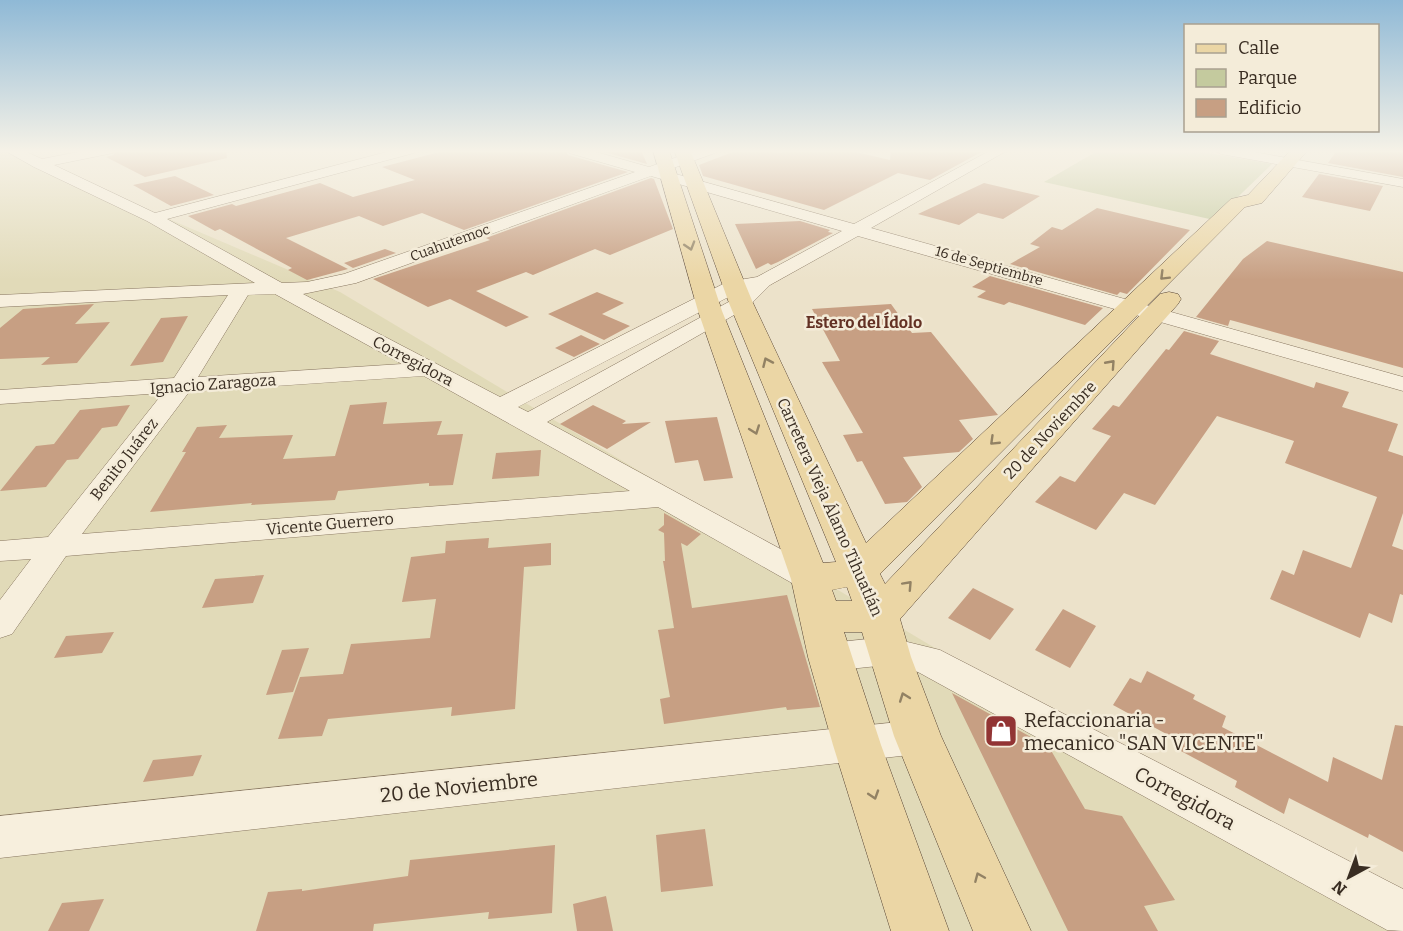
<svg xmlns="http://www.w3.org/2000/svg" width="1403" height="931" font-family="Bitter,serif">
<style>
.farmland{fill:#e1dab8}
.green{fill:#c4ca9e}
.building{fill:#c79f83}
.lines{fill:none;stroke-linecap:round;stroke-linejoin:round}
.minor-casing{stroke:#87755f;stroke-width:1}
.major-casing{stroke:#564333;stroke-width:1}
.minor{fill:#f7efdd;fill-rule:evenodd}
.major{fill:#ebd6a5;fill-rule:evenodd}
.oneway{stroke:#928264}
.labels{text-anchor:middle;dominant-baseline:central;stroke-width:5;stroke-linejoin:round;paint-order:stroke}
.far-street-label{font-size:14px;fill:#392d22;stroke:#f4ecd9}
.far-quarter-label{font-size:16px;font-weight:bold;fill:#633124;stroke:#f4ecd9}
.street-label{font-size:16px;fill:#392d22;stroke:#f4ecd9}
.near-poi-label{font-size:20px;fill:#392d22;stroke:#f4ecd9;text-anchor:start}
.near-street-label{font-size:20px;fill:#392d22;stroke:#f4ecd9}
</style>
<rect width="100%" height="100%" fill="#ece2ca"/>
<path class="farmland" d="M0 150H7L340 292 1403 928V931H0Z"/>
<path class="green" d="M1099 150H1191L1272 164 1214 220 1044 182Z"/>
<path class="building" d="M117 150H226L227 158 145 177 106 157 113 155Z
M447 150H565L568 155 628 172 464 230 422 213 383 226 359 216 286 238 348 269 307 280 288 270 292 268 220 229 215 231 188 216 232 204 236 206 320 183 353 197 415 180 382 167Z
M597 150H641L647 164Z
M738 150H765L780 153 789 150H847L890 160 891 150H985L930 180 898 173 824 210 703 176 699 165Z
M1337 150H1403V177L1328 163Z
M1319 174 1383 186 1370 211 1302 197Z
M175 176 214 195 171 206 133 185Z
M651 178 654 179 673 229 610 255 595 249 533 275 526 272 476 291 529 317 506 327 450 299 428 307 373 279 490 240 486 238Z
M984 183 1040 196 1003 219 978 213 959 225 918 214Z
M1097 208 1190 230 1127 294 1120 292 1117 295 1010 264 1040 247 1030 244 1052 227 1062 230Z
M800 221 830 230 828 232 833 233 778 262 771 265 768 263 756 269 735 224Z
M1267 241 1403 272V368L1234 321 1230 320 1228 326 1196 317 1243 259Z
M385 249 396 253 353 268 344 263Z
M990 276 1103 308 1085 325 1009 302 1004 305 977 297 986 291 972 287Z
M597 292 624 303 602 314 630 326 604 340 548 314Z
M94 304 75 324 110 322 77 363 41 365 50 357 0 359V328L23 309Z
M891 304 912 333 931 332 998 415 959 420 973 439 959 452 903 457 922 487 907 502 885 504 862 461 857 462 843 435 863 433 822 362 840 361 812 309Z
M188 316 163 362 130 366 161 318Z
M1184 331 1219 341 1210 354 1314 388 1316 382 1349 392 1342 407 1398 424 1388 451 1403 456V513L1392 546 1403 550V595L1400 594 1392 623 1369 613 1360 638 1270 599 1282 570 1294 575 1303 550 1351 568 1377 497 1285 463 1294 441 1217 416 1155 505 1124 493 1096 530 1035 502 1060 476 1075 482 1111 436 1092 429 1113 405 1119 407 1166 349 1169 350Z
M581 335 600 344 574 357 555 348Z
M387 402 383 424 442 421 437 435 463 434 453 485 429 486V483L338 491 335 500 251 505 252 503 150 512 186 452H182L197 427 227 425 219 438 293 435 283 459 335 456 350 405Z
M130 405 117 426 102 428 78 459 67 460 46 487 0 491 36 446 54 444 80 410Z
M593 405 626 421 622 424 651 422 607 449 560 424Z
M717 417 733 478 704 481 698 460 675 463 665 421Z
M541 450 539 476 492 479 496 453Z
M664 513 701 534 687 546 681 543 692 608 787 595 820 707 787 710 786 707 664 724 660 699 670 697 658 630 674 628 663 561H665L664 533 658 530 664 525Z
M489 538 488 548 551 543V565L524 567 515 709 451 716 452 707 328 719 322 736 278 739 300 677 343 674 351 644 430 638 436 599 402 602 411 557 445 553 446 541Z
M264 575 253 603 202 608 215 579Z
M973 588 1014 609 990 640 948 618Z
M1063 609 1096 626 1070 668 1035 650Z
M114 632 102 653 54 658 66 636Z
M309 648 293 692 266 695 282 650Z
M1147 671 1195 695 1193 699 1226 716 1222 727 1328 782 1333 757 1382 780 1395 725 1403 726V852L1369 834 1368 838 1289 798 1284 814 1235 787 1237 781 1179 750 1183 743 1113 705 1130 678 1141 683Z
M952 693 1049 747 1085 809 1122 816 1175 900 1144 906 1158 931H1068Z
M202 755 193 776 143 782 153 760Z
M705 829 713 886 661 892 656 835Z
M555 845 552 913 488 919 489 912 374 924 373 931H256L268 892 302 889V891L408 876 410 860Z
M606 896 613 931H577L573 904Z
M104 899 89 931H48L62 903Z"/>
<g class="lines">
<g class="minor-casing">
<path id="minor" d="M4 150H22L42 159 88 150H115L113 153 54 165 155 213 394 150H416L414 153 167 219 282 283 307 282 344 274 635 172 569 153 567 150H589L649 167 697 150H717L715 153 665 171 854 224 991 150H1008L871 228 1403 377V391L858 236 770 285 748 307 547 422 821 571 826 579 821 587 810 590 799 587 658 507 66 556 12 634 0 638V600L31 559 0 561V541L48 537 163 393 0 404V390L174 378 228 295 0 307V295L255 283 147 221 34 167ZM651 176 842 231 757 277 727 282 500 397 303 294 356 283ZM742 290 734 299 528 412 518 407ZM275 294 402 364 198 377 248 295ZM424 376 630 491 82 534 189 392Z
M1214 150H1243L1403 179V187L1221 154Z
M887 637 940 650 1403 889V931L1387 930 918 672 887 665 830 671 818 667 812 657 818 647 830 643Z
M918 720 932 725 937 737 932 749 918 754 0 858V816Z"/>
</g>
<g class="major-casing">
<path id="major" d="M653 150H669L722 311 823 563 836 562 729 303 674 150H690L753 303 866 543 1231 199 1248 195 1291 150H1308L1262 203 1245 207 880 574 885 584 1160 294 1169 292 1178 294 1181 299 1178 304 900 619 911 657 941 736 1031 931H973L894 736 862 632H844L881 745 949 931H891L833 745 808 657 791 579 698 311ZM847 587 852 601H836L832 590Z"/>
</g>
<use href="#minor" class="minor"/>
<use href="#major" class="major"/>
</g>
<defs><path id="oneway-chevron" d="M-2-3.5L2.5 0L-2 3.5" fill="none" stroke-width="1.6" stroke-linecap="round" stroke-linejoin="round" transform="scale(1.5)"/></defs>
<g class="oneway">
<use href="#oneway-chevron" transform="translate(690 246) rotate(73)"/>
<use href="#oneway-chevron" transform="translate(1164 276) rotate(135)"/>
<use href="#oneway-chevron" transform="translate(767 362) rotate(-114)"/>
<use href="#oneway-chevron" transform="translate(1111 364) rotate(-48)"/>
<use href="#oneway-chevron" transform="translate(755 430) rotate(70)"/>
<use href="#oneway-chevron" transform="translate(994 441) rotate(136)"/>
<use href="#oneway-chevron" transform="translate(908 585) rotate(-47)"/>
<use href="#oneway-chevron" transform="translate(904 697) rotate(-110)"/>
<use href="#oneway-chevron" transform="translate(874 795) rotate(72)"/>
<use href="#oneway-chevron" transform="translate(979 877) rotate(-113)"/>
</g>
<linearGradient id="sky" x2="0" y2="1"><stop stop-color="#8fb9d6"/><stop offset="0.54" stop-color="#f6f2e7"/><stop offset="1" stop-color="#f6f2e7" stop-opacity="0"/></linearGradient>
<rect width="1403" height="280" fill="url(#sky)"/>
<defs>
<g id="shop-square" transform="scale(1.725)"><rect x="-9" y="-9" width="18" height="18" rx="4" fill="#923434" stroke="#f4ecd9"/><path d="M-5-2.5h2.3a2.7 3.5 0 0 1 5.4 0H5L5.5 6h-11ZM-1.5-2.5h3a1.5 2.3 0 0 0-3 0Z" fill="#fff"/></g>
</defs>
<g fill-rule="evenodd">
<use href="#shop-square" x="1001" y="731"/>
</g>
<g class="labels">
<g class="far-street-label">
<text transform="translate(450 243) rotate(-20)">Cuahutemoc</text>
<text transform="translate(989 266) rotate(16)">16 de Septiembre</text>
</g>
<g class="far-quarter-label">
<text x="864" y="322">Estero del Ídolo</text>
</g>
<g class="street-label">
<text transform="translate(413 361) rotate(28)">Corregidora</text>
<text transform="translate(213 384) rotate(-4)">Ignacio Zaragoza</text>
<text transform="translate(1050 430) rotate(-47)">20 de Noviembre</text>
<text transform="translate(124 459) rotate(-52)">Benito Juárez</text>
<text transform="translate(830 507) rotate(66)">Carretera Vieja Álamo Tihuatlán</text>
<text transform="translate(330 524) rotate(-5)">Vicente Guerrero</text>
</g>
<g class="near-poi-label">
<text x="1024" y="720">Refaccionaria -<tspan x="1024" dy="23">mecanico "SAN VICENTE"</tspan></text>
</g>
<g class="near-street-label">
<text transform="translate(459 787) rotate(-6)">20 de Noviembre</text>
<text transform="translate(1185 798) rotate(28)">Corregidora</text>
</g>
</g>
<rect x="1184" y="24" width="195" height="108" fill="#f4ecd9" stroke="#a9a090" stroke-width="1.5"/>
<rect x="1196" y="44" width="30" height="9" fill="#ebd6a5" stroke="#a9a090" stroke-width="1.5"/>
<text x="1238" y="54" font-size="18" fill="#392d22">Calle</text>
<rect x="1196" y="69" width="30" height="18" fill="#c4ca9e" stroke="#a9a090" stroke-width="1.5"/>
<text x="1238" y="84" font-size="18" fill="#392d22">Parque</text>
<rect x="1196" y="99" width="30" height="18" fill="#c79f83" stroke="#a9a090" stroke-width="1.5"/>
<text x="1238" y="114" font-size="18" fill="#392d22">Edificio</text>
<g transform="translate(1349 877) rotate(221)" stroke="#f4ecd9" stroke-width="4.5" paint-order="stroke">
<path d="M0-4.5L10 22L0 15L-10 22Z" fill="#392d22"/>
<text y="-9" font-size="16" font-weight="bold" text-anchor="middle" fill="#392d22">N</text>
</g>
</svg>
